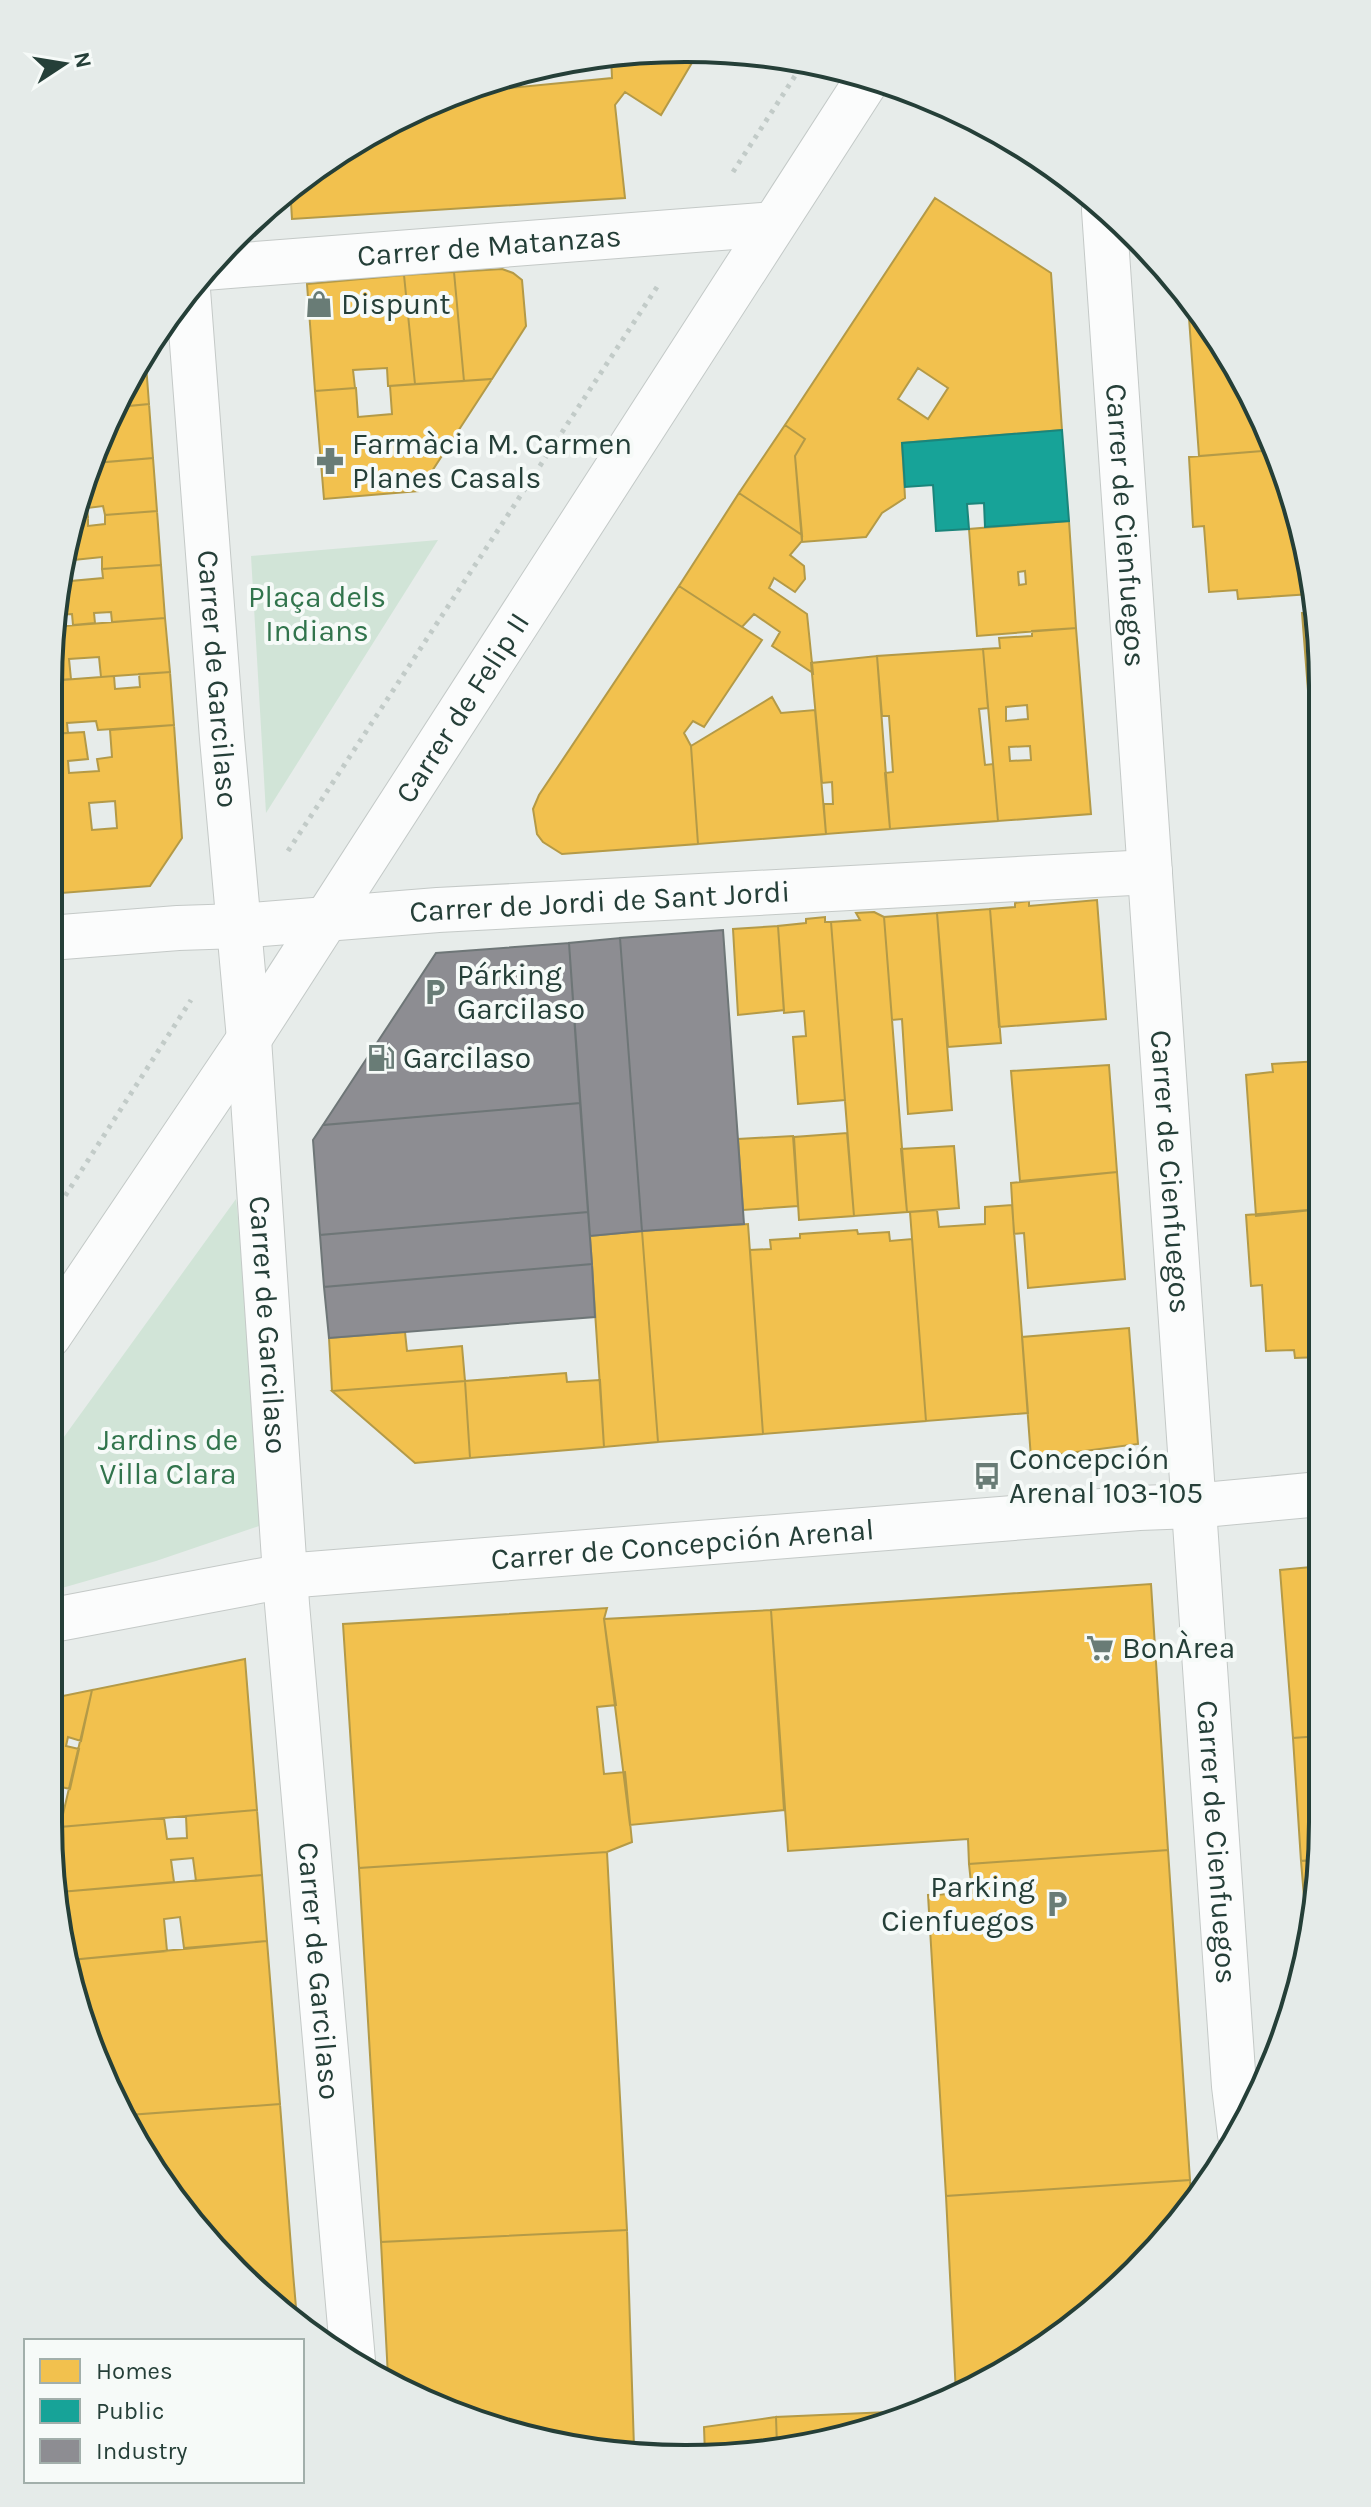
<svg xmlns="http://www.w3.org/2000/svg" width="1371" height="2507" font-family="Karla,sans-serif">
<style>
.green{fill:#d1e4d7}
.homes{fill:#f2c14e;stroke:#b49a47;stroke-width:2;fill-rule:evenodd}
.public{fill:#17a398;stroke:#1b857b;stroke-width:2}
.industry{fill:#8d8d92;stroke:#6e7677;stroke-width:2}
.lines{fill:none;stroke-linecap:round;stroke-linejoin:round}
.minor-casing{stroke:#c4c9c7;stroke-width:46}
.secondary-casing{stroke:#c3c9c7;stroke-width:46}
.path{stroke:#c2cbc8;stroke-width:5;stroke-dasharray:4 6;stroke-linecap:butt}
.minor{stroke:#fbfcfc;stroke-width:44}
.secondary{stroke:#fbfcfc;stroke-width:44}
.labels{text-anchor:middle;dominant-baseline:central;stroke-width:8;stroke-linejoin:round;paint-order:stroke}
.street-label{font-size:30px;fill:#253f38;stroke:#f6faf8}
.poi-label{font-size:30px;fill:#253f38;stroke:#f6faf8;text-anchor:start}
.park-label{font-size:30px;fill:#31744c;stroke:#f6faf8}
.rim{fill:none;stroke:#253f38;stroke-width:4}
</style>
<rect width="100%" height="100%" fill="#e7ecea"/>
<path class="green" d="M438 540 266 813 251 556Z
M236 1199 264 1452 265 1524 156 1561 48 1592V1459Z"/>
<path class="homes" d="M643 49 699 51 661 115 625 92 615 105 625 198 292 219 290 186 403 114 509 74 510 88 612 78 611 55Z
M935 198 1051 273 1062 430 902 443 905 498 882 513 866 537 802 542 795 456 805 439 785 425ZM918 368 948 388 928 419 898 399Z
M502 269 513 273 522 280 526 326 492 379 464 381 454 272Z
M454 272 464 381 415 384 404 275Z
M404 275 415 384 388 386 387 368 353 370 355 388 315 391 307 284Z
M1187 297 1204 317 1189 318Z
M1204 317 1216 332 1274 450 1199 456 1189 318Z
M145 351 149 404 117 407 133 367Z
M492 379 419 491 324 499 315 391 356 388 358 417 392 414 390 386Z
M149 404 153 458 94 463 117 407Z
M785 425 805 439 795 456 802 535 739 493Z
M1274 450 1289 480 1296 512V527H1300L1308 564 1311 594 1238 599 1237 590 1209 592 1204 526 1193 527 1189 457Z
M153 458 157 511 105 515 103 506 87 508 88 517 71 518 89 473 95 472 94 463Z
M739 493 802 535V541L790 555 804 566 805 579 795 592 774 578 769 588 807 614 813 673 772 646 780 632 754 614 742 627 679 586Z
M157 511 161 565 102 569V557L63 561 71 518 88 517V526L105 524V515Z
M1069 521 1076 628 977 636 969 529ZM1025 571 1026 584 1019 585 1018 572Z
M161 565 165 618 112 622 111 612 94 613 95 623 73 625 72 614 54 615 60 582 103 578 102 569Z
M679 586 762 640 704 727 693 721 684 733 691 746 698 844 562 854 543 842 537 834 533 809 539 795Z
M1302 613H1318V754L1313 755Z
M165 618 170 672 101 677 99 657 69 659 71 679 49 681 52 627Z
M1076 628 1091 814 998 821 983 649 1000 648 999 638 1032 636V631ZM1027 705 1028 719 1006 721V707ZM1030 746 1031 760 1010 761 1009 747Z
M983 649 988 708 979 709 985 765 993 764 998 821 890 829 885 773 893 772 889 716H882L877 656Z
M877 656 890 829 826 834 824 808V804H833L832 782 822 783 811 663Z
M170 672 174 725 98 730 96 721 67 723 68 733 49 734V681L114 676 115 689 140 687 139 674Z
M772 697 781 713 815 710 826 834 698 844 691 746Z
M174 725 182 838 150 886 49 894V734L84 732 88 759 68 761 69 773 99 771 97 759 112 757 110 730ZM115 801 117 828 92 830 89 803Z
M1318 754V824L1313 755Z
M1097 900 1106 1019 999 1027 990 909 1015 907V903L1029 901V906Z
M990 909 1001 1043 948 1047 937 913Z
M874 912 884 917 907 1212 854 1216 831 922 860 920 856 913Z
M937 913 952 1110 908 1114 902 1019 892 1020 884 917Z
M825 917V922H831L845 1100 798 1104 793 1037 806 1036 804 1011 784 1013 778 926 806 923V919Z
M778 926 784 1010 738 1015 733 929Z
M49 1002 56 1021 55 1032 49 1046Z
M1319 1061 1320 1209 1256 1216 1246 1075 1273 1072 1272 1064Z
M1109 1065 1117 1172 1020 1181 1011 1071Z
M847 1133 854 1216 799 1220 794 1137Z
M793 1136 798 1206 743 1210 738 1139Z
M954 1146 959 1208 907 1212 901 1149Z
M1117 1172 1125 1279 1028 1288 1024 1233 1014 1234 1011 1183Z
M1012 1205 1028 1413 926 1421 910 1212 937 1210 939 1227 985 1224V1207Z
M1320 1209V1357L1295 1358 1294 1350 1266 1351 1262 1285 1251 1286 1246 1215Z
M748 1224 763 1434 658 1442 642 1231Z
M857 1230 858 1234 889 1232 890 1241 912 1239 926 1421 763 1434 750 1250 771 1249 770 1240 800 1238V1234Z
M642 1231 658 1442 604 1447 590 1236Z
M1129 1328 1138 1444 1031 1458 1022 1337Z
M405 1332 407 1351 462 1346 465 1381 332 1391 329 1338Z
M566 1373 567 1382 600 1380 604 1447 470 1458 465 1381Z
M465 1381 470 1458 415 1463 332 1391Z
M1321 1566V1736L1293 1738 1280 1570Z
M1151 1584 1168 1850 969 1864 968 1839 788 1851 771 1610Z
M607 1608 604 1619 616 1705 597 1707 604 1774 625 1772 632 1842 607 1852 359 1868 343 1624Z
M771 1610 784 1810 630 1825 604 1619Z
M245 1659 257 1810 60 1827 92 1690Z
M92 1690 81 1741 68 1737 66 1746 79 1749 70 1789 48 1784V1699Z
M1320 1736 1322 1860 1301 1861 1293 1738Z
M257 1810 262 1875 196 1881 193 1858 171 1860 174 1882 60 1892 53 1854 60 1827 164 1818 167 1839 187 1838 186 1816Z
M48 1820 61 1823 53 1854 48 1822Z
M1168 1850 1190 2180 946 2196 928 1895 972 1893 969 1864Z
M607 1852 627 2230 381 2242 359 1868Z
M1311 1860H1322V1863L1308 1945 1301 1861Z
M262 1875 267 1941 184 1948 180 1917 164 1919 167 1951 71 1960 60 1892Z
M267 1941 280 2104 129 2115 82 2027 71 1960Z
M280 2104 293 2273 297 2319 180 2210 129 2115Z
M1190 2180 1191 2197 1106 2300 956 2394 946 2196Z
M627 2230 634 2448 521 2437 388 2377 381 2242Z
M911 2411V2415L777 2446 776 2417Z
M776 2417 777 2446 728 2458 705 2455 704 2427Z"/>
<path class="public" d="M1062 430 1069 521 985 527 984 503 967 504 969 529 936 531 933 485 905 487 902 443Z"/>
<path class="industry" d="M723 930 744 1224 642 1231 620 938Z
M620 938 642 1231 590 1236 569 943Z
M569 943 580 1103 323 1125 436 953Z
M580 1103 588 1212 320 1235 313 1140 323 1125Z
M588 1212 592 1264 324 1287 320 1235Z
M592 1264 595 1317 329 1338 324 1287Z"/>
<g class="lines">
<g class="minor-casing">
<g id="minor">
<path id="s1" d="M1104 210 1234 2086 1240 2135"/>
<path id="s2" d="M204 268 773 224"/>
<path id="s3" d="M188 290 222 738 249 1039 287 1604 353 2361"/>
<path id="s4" d="M49 938 178 928 239 926 438 910 1150 872"/>
<path id="s5" d="M48 1621 285 1576 1139 1508 1193 1506 1320 1494"/>
</g>
</g>
<g class="secondary-casing">
<g id="secondary">
<path id="s6" d="M49 1336 249 1039 869 77"/>
</g>
</g>
<path class="path" d="M733 172 804 62
M288 851 657 287
M49 1221 191 1000"/>
<use href="#minor" class="minor"/>
<use href="#secondary" class="secondary"/>
</g>
<defs>
<g id="shop-bare" transform="scale(2.16)"><path d="M-5-2.5h2.3a2.7 3.5 0 0 1 5.4 0H5L5.5 6h-11ZM-1.5-2.5h3a1.5 2.3 0 0 0-3 0Z" fill="#697c76" stroke="#f6faf8" stroke-width="2.5" paint-order="stroke"/></g>
<g id="pharmacy-bare" transform="scale(2.16)"><path d="M-2-6h4v4h4v4h-4v4h-4v-4h-4v-4h4Z" fill="#697c76" stroke="#f6faf8" stroke-width="2.5" paint-order="stroke"/></g>
<g id="parking-bare" transform="scale(2.16)"><path d="M-3.5-5.5H1a3.5 3.5 0 0 1 0 7H-1V5.5H-3.5ZM-1-3.4V-.6H.8a1.4 1.4 0 0 0 0-2.8Z" fill="#697c76" stroke="#f6faf8" stroke-width="2.5" paint-order="stroke"/></g>
<g id="fuel-bare" transform="scale(2.16)"><path d="M-5.5-6h7V0h2V4h1.3V-2.5L3-4.5l.8-.8L6-3V5H2.5V1h-1V6h-7ZM-4.2-4.7v3.2H.2V-4.7Z" fill="#697c76" stroke="#f6faf8" stroke-width="2.5" paint-order="stroke"/></g>
<g id="bus-bare" transform="scale(2.16)"><path d="M-5-6H5V4H4V6H2V4H-2V6H-4V4H-5ZM-3.5-4V0h7V-4ZM-3.5 1.2v1.5H-2V1.2ZM2 1.2v1.5H3.5V1.2Z" fill="#697c76" stroke="#f6faf8" stroke-width="2.5" paint-order="stroke"/></g>
<g id="supermarket-bare" transform="scale(2.16)"><path d="M-6-5.5h2.5l.6 2H6L4.5 2H-2.5L-4.4-4H-6ZM-1.5 3.2a1.3 1.3 0 1 0 .1 0ZM3 3.2a1.3 1.3 0 1 0 .1 0Z" fill="#697c76" stroke="#f6faf8" stroke-width="2.5" paint-order="stroke"/></g>
</defs>
<g fill-rule="evenodd">
<use href="#shop-bare" x="319" y="304"/>
<use href="#pharmacy-bare" x="330" y="461"/>
<use href="#parking-bare" x="435" y="992"/>
<use href="#fuel-bare" x="381" y="1058"/>
<use href="#bus-bare" x="987" y="1476"/>
<use href="#supermarket-bare" x="1100" y="1648"/>
<use href="#parking-bare" x="1057" y="1904"/>
</g>
<g class="labels">
<g class="street-label">
<text stroke="none"><textPath href="#s2" startOffset="286">Carrer de Matanzas</textPath></text>
<text stroke="none"><textPath href="#s1" startOffset="316">Carrer de Cienfuegos</textPath></text>
<text stroke="none"><textPath href="#s3" startOffset="390">Carrer de Garcilaso</textPath></text>
<text stroke="none"><textPath href="#s6" startOffset="752">Carrer de Felip II</textPath></text>
<text stroke="none"><textPath href="#s4" startOffset="552">Carrer de Jordi de Sant Jordi</textPath></text>
<text stroke="none"><textPath href="#s1" startOffset="964">Carrer de Cienfuegos</textPath></text>
<text stroke="none"><textPath href="#s3" startOffset="1038">Carrer de Garcilaso</textPath></text>
<text stroke="none"><textPath href="#s5" startOffset="640">Carrer de Concepción Arenal</textPath></text>
<text stroke="none"><textPath href="#s1" startOffset="1636">Carrer de Cienfuegos</textPath></text>
<text stroke="none"><textPath href="#s3" startOffset="1686">Carrer de Garcilaso</textPath></text>
</g>
<g class="poi-label">
<text x="341" y="304">Dispunt</text>
<text x="352" y="444">Farmàcia M. Carmen<tspan x="352" dy="34">Planes Casals</tspan></text>
<text x="457" y="975">Párking<tspan x="457" dy="34">Garcilaso</tspan></text>
<text x="403" y="1058">Garcilaso</text>
<text x="1009" y="1459">Concepción<tspan x="1009" dy="34">Arenal 103-105</tspan></text>
<text x="1122" y="1648">BonÀrea</text>
<text x="1035" y="1887" text-anchor="end">Parking<tspan x="1035" dy="34">Cienfuegos</tspan></text>
</g>
<g class="park-label">
<text x="317" y="597">Plaça dels<tspan x="317" dy="34">Indians</tspan></text>
<text x="168" y="1440">Jardins de<tspan x="168" dy="34">Villa Clara</tspan></text>
</g>
</g>
<path d="M0 0H1371V2507H0ZM685 62H686A623 623 0 0 1 1309 685V1822A623 623 0 0 1 686 2445H685A623 623 0 0 1 62 1822V685A623 623 0 0 1 685 62Z" fill="#e5ebe9" fill-rule="evenodd"/>
<path class="rim" d="M685 62H686A623 623 0 0 1 1309 685V1822A623 623 0 0 1 686 2445H685A623 623 0 0 1 62 1822V685A623 623 0 0 1 685 62Z"/>
<rect x="24" y="2339" width="280" height="144" fill="#f6faf8" stroke="#a2afab" stroke-width="2"/>
<rect x="40" y="2359" width="40" height="24" fill="#f2c14e" stroke="#a2afab" stroke-width="2"/>
<text x="96" y="2379" font-size="24" fill="#253f38">Homes</text>
<rect x="40" y="2399" width="40" height="24" fill="#17a398" stroke="#a2afab" stroke-width="2"/>
<text x="96" y="2419" font-size="24" fill="#253f38">Public</text>
<rect x="40" y="2439" width="40" height="24" fill="#8d8d92" stroke="#a2afab" stroke-width="2"/>
<text x="96" y="2459" font-size="24" fill="#253f38">Industry</text>
<g transform="translate(64 64) rotate(78)" stroke="#f6faf8" stroke-width="6" paint-order="stroke">
<path d="M0-6L14 30L0 20L-14 30Z" fill="#253f38"/>
<text y="-12" font-size="22" font-weight="bold" text-anchor="middle" fill="#253f38">N</text>
</g>
</svg>
